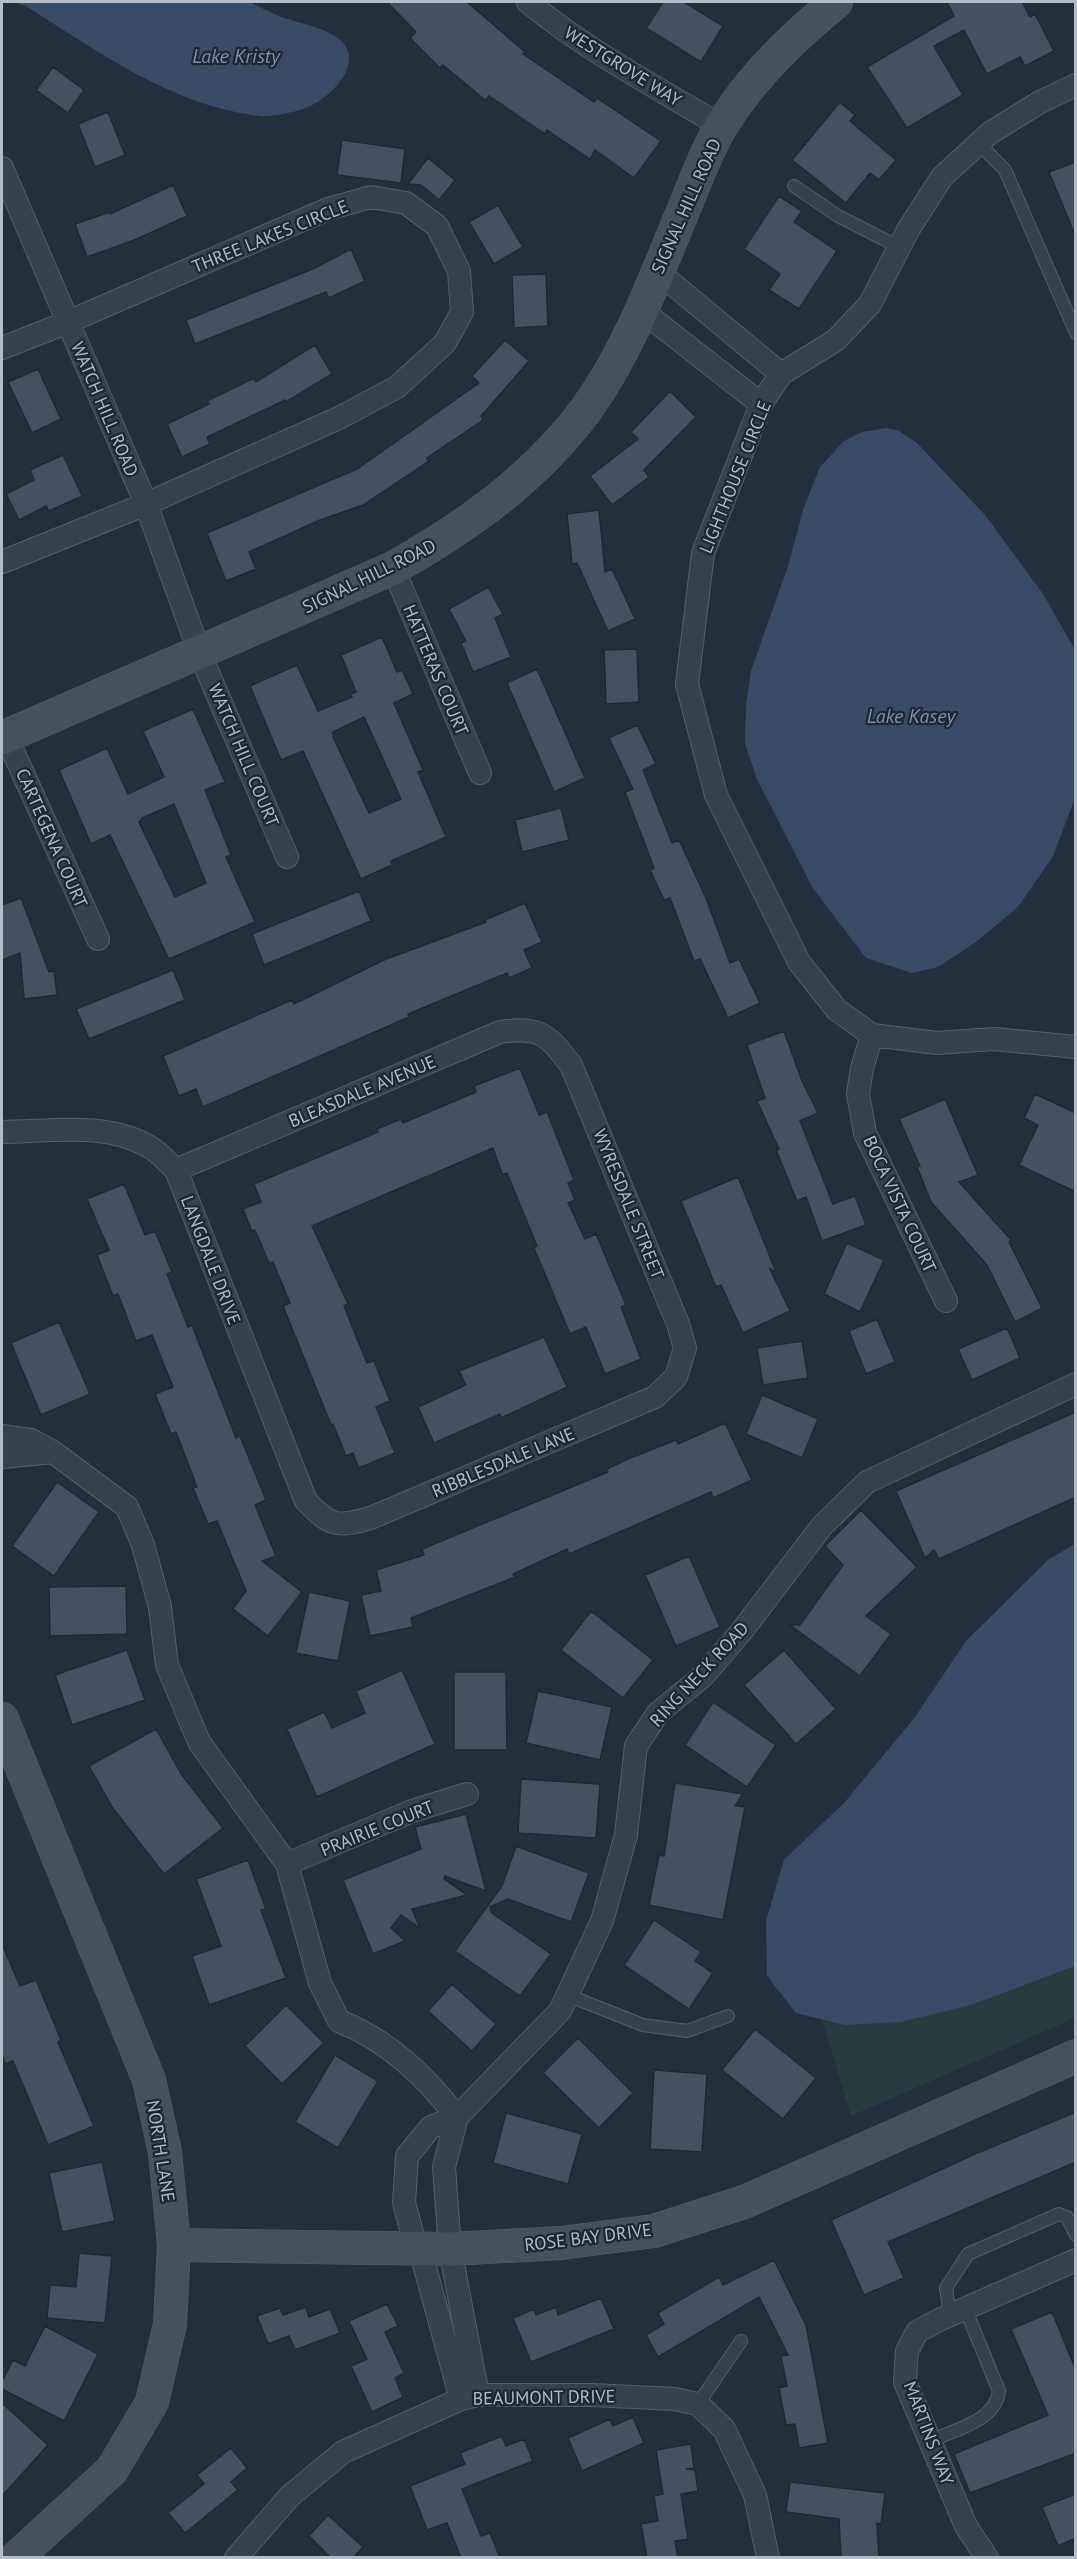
<svg xmlns="http://www.w3.org/2000/svg" width="1077" height="2559" font-family="'PT Sans',sans-serif">
<style>
.green{fill:#263c3f}
.water{fill:#394c67}
.building{fill:#455162;stroke:#1f2835;stroke-width:1.5;fill-rule:evenodd}
.lines{fill:none;stroke-linecap:round;stroke-linejoin:round}
.lane-casing{stroke:#565f6c;stroke-width:14}
.street-casing{stroke:#565f6c;stroke-width:24}
.secondary-casing{stroke:#565f6c;stroke-width:34}
.lane{stroke:#38414e;stroke-width:12}
.street{stroke:#38414e;stroke-width:22}
.secondary{stroke:#465061;stroke-width:33}
.labels{text-anchor:middle;dominant-baseline:central;stroke-width:4.5;stroke-linejoin:round;paint-order:stroke}
.street-label{font-size:18px;fill:#b4bcc9;stroke:#1d2633}
.water-label{font-size:20px;font-style:italic;fill:#7c92b1;stroke:#1d2633}
</style>
<rect width="100%" height="100%" fill="#242f3e"/>
<path class="green" d="M1075 1966V2018L851 2116 822 2020 844 2025 971 2005Z"/>
<path class="water" d="M13 2H249C260 7 271 13 282 17 300 24 327 27 341 41 365 64 330 98 308 107 297 112 271 117 259 116 173 106 97 51 26 6Z
M887 428 899 431 917 443 985 515 1043 594 1075 650V798L1053 856 1018 907 976 942 938 967 912 973 866 958 812 887 757 779 745 744 746 705 751 671 788 566 804 507 820 467 844 441 862 432Z
M1075 1544V1966L971 2005 900 2022 844 2025 796 2013 767 1976 766 1921 784 1860 845 1802 915 1717 966 1641 1048 1560Z"/>
<path class="building" d="M387 2H467L525 52 523 54 594 102 597 98 661 141 634 178 595 150 590 159 547 130 545 134 489 96 485 100 443 65 440 68 410 38 416 32Z
M663 2H684L723 26 701 62 646 28Z
M947 2H1022L1030 17 1035 14 1054 51 1025 66 1020 57 987 74 964 30 934 46 963 95 907 128 867 67 954 16Z
M53 67 84 90 68 113 36 90Z
M840 102 855 115 850 121 896 160 879 180 870 173 846 203 792 160Z
M108 112 125 155 95 167 78 124Z
M342 140 405 149 401 183 337 175Z
M428 158 455 180 439 200 421 185 408 184Z
M1076 162V235H1075L1049 172Z
M173 185 187 216 137 239 87 257 75 224 110 212V214Z
M779 196 802 211 794 222 837 251 799 309 769 290 780 274 744 249Z
M498 205 523 247 494 264 469 222Z
M351 249 365 281 329 298 326 292 195 344 186 320 315 268Z
M546 274 548 326 514 328 512 275Z
M505 340 529 361 481 416 483 420 427 458 429 461 363 505 320 520 249 552 256 569 226 581 207 533 357 469 479 383 472 376Z
M315 345 332 374 286 402 285 400 207 437 210 444 182 457 167 424 209 404 207 401 254 378 256 382Z
M38 369 61 419 32 433 8 382Z
M670 391 696 417 644 470 649 477 612 505 590 476 638 439 631 432Z
M63 455 82 496 49 511 46 506 19 520 6 494 34 480 30 470Z
M599 510 605 572 612 569 635 619 608 631 577 563 572 564 567 514Z
M488 587 503 614 495 618 511 657 473 672 461 643 466 641 449 609Z
M382 637 397 672 402 670 413 694 394 703 423 770 418 772 446 837 391 861 392 865 361 879 303 751 281 760 250 686 297 665 318 711 352 697 350 694 356 692 341 655ZM364 717 401 799 369 813 333 737V732Z
M637 649 639 702 606 704 604 650Z
M537 669 585 778 554 792 507 683Z
M193 709 225 782 205 790 231 855 226 857 255 922 169 959 110 835 91 844 59 770 107 748 128 794 164 777 143 731ZM174 804 206 883 175 897 139 822 142 818Z
M637 725 656 764 643 770 672 843 679 840 706 898 730 963 739 959 760 1003 728 1018 700 959 694 961 670 898 664 900 650 870 654 868 625 792 633 789 609 738Z
M561 808 569 840 522 852 515 820Z
M359 891 371 921 264 965 252 934Z
M21 898 49 972 54 971 57 995 24 999 20 953 2 960V905Z
M525 903 542 942 524 950 532 968 509 978 507 973 408 1014 409 1017 203 1107 196 1089 179 1096 163 1056 292 1000 294 1004 384 960 486 922 485 920Z
M173 970 185 1000 89 1039 76 1009Z
M784 1031 802 1081 818 1113 800 1121 833 1204 855 1196 866 1225 822 1241 806 1197 797 1201 776 1150 779 1149 757 1101 765 1098 747 1045Z
M520 1068 539 1115 547 1112 574 1180 568 1183 575 1200 568 1203 585 1239 596 1234 626 1305 621 1307 641 1359 605 1374 586 1327 570 1334 534 1248 537 1246 507 1173 502 1174 493 1148 312 1226 348 1304 344 1306 367 1363 374 1361 390 1401 376 1407 395 1453 359 1468 353 1453 346 1456 333 1424 331 1425 283 1306 290 1303 273 1262 269 1263 255 1230 252 1231 243 1209 261 1202 254 1184 378 1132 377 1129 401 1119 403 1123 476 1092 474 1086Z
M1035 1094 1076 1113V1192L1019 1165 1038 1125 1024 1118Z
M945 1099 978 1175 959 1182 1011 1240 1009 1242 1042 1308 1015 1322 987 1265 931 1202 917 1167 920 1166 899 1119Z
M738 1177 776 1272 770 1269 790 1311 743 1333 721 1285 716 1287 681 1201Z
M124 1184 145 1235 155 1231 172 1272 167 1274 188 1327 192 1325 236 1438 240 1436 266 1500 255 1505 276 1556 262 1561 302 1592 268 1636 233 1609 246 1591 217 1521 208 1524 193 1488 197 1487 176 1432 171 1434 155 1394 173 1387 152 1335 136 1341 118 1294 113 1296 97 1255 109 1250 87 1199Z
M847 1243 884 1260 860 1312 824 1294Z
M877 1319 895 1362 866 1374 849 1331Z
M59 1322 90 1394 41 1415 11 1343Z
M1007 1328 1020 1358 972 1380 958 1349Z
M544 1337 567 1387 501 1418 500 1414 434 1443 418 1407 466 1385 459 1371Z
M802 1341 808 1378 763 1385 757 1348Z
M762 1395 818 1419 802 1458 746 1434Z
M1076 1412V1497L939 1559 934 1550 925 1558 896 1491Z
M725 1423 752 1480 713 1498 711 1492 569 1554 567 1549 513 1574 515 1577 411 1618 413 1627 370 1636 361 1595 381 1591 376 1570 424 1555 422 1549 608 1472 607 1469 628 1459 676 1440 678 1444Z
M57 1482 99 1512 54 1576 12 1546Z
M861 1510 917 1567 866 1616 891 1634 860 1676 790 1625H800L843 1565 825 1546Z
M689 1556 720 1627 676 1646 645 1575Z
M126 1586 127 1634 50 1636 49 1587Z
M309 1592 350 1601 338 1661 296 1653Z
M591 1611 653 1660 623 1698 561 1650Z
M127 1650 145 1700 72 1725 55 1675Z
M784 1650 836 1709 796 1744 744 1685Z
M402 1670 435 1744 317 1797 287 1729 324 1712 332 1728 365 1713 356 1691Z
M454 1672H506L507 1750H454Z
M538 1691 612 1707 600 1760 526 1743Z
M713 1702 776 1745 747 1787 685 1745Z
M156 1729 182 1775 223 1828 164 1874 112 1807 89 1766Z
M521 1779 600 1784 596 1838 518 1833Z
M675 1783 743 1794 735 1806 745 1807 723 1920 649 1905 659 1855 664 1856Z
M466 1814 486 1891 445 1876 444 1879 467 1895 412 1909 420 1928 401 1915 391 1928 405 1941 373 1954 343 1880 421 1849 415 1827Z
M516 1846 589 1873 571 1922 508 1899 490 1907 492 1913 551 1954 520 1996 455 1951 502 1886Z
M248 1860 266 1909 261 1910 286 1978 209 2005 192 1956 221 1946 196 1879Z
M654 1920 701 1952 695 1961 713 1973 689 2009 624 1965Z
M2 1944 20 1986 36 1980 61 2040 58 2042 94 2126 48 2145 13 2061 5 2064 2 2054Z
M452 1984 496 2024 472 2051 428 2011Z
M286 2005 324 2043 282 2084 245 2046Z
M755 2029 816 2078 783 2119 722 2070Z
M578 2038 633 2093 599 2128 543 2073Z
M335 2055 378 2081 338 2148 295 2122Z
M654 2070 707 2074 702 2152 650 2149Z
M1076 2112V2162L888 2242 904 2278 864 2295 831 2220 975 2154Z
M506 2113 582 2134 568 2184 493 2163Z
M102 2162 115 2221 62 2232 49 2173Z
M79 2253 112 2256 105 2323 47 2318 50 2285 76 2287Z
M774 2260 806 2325 828 2443 799 2448 795 2424 786 2425 779 2388 787 2386 781 2356 788 2355 759 2297 658 2357 646 2335 664 2324 658 2313 719 2277 723 2285Z
M601 2298 614 2329 531 2362 513 2318 534 2309 536 2315 556 2307 558 2315Z
M387 2304 398 2326 385 2332 404 2373 395 2378 403 2397 372 2412 351 2366 367 2359 349 2321Z
M306 2307 309 2317 330 2309 340 2333 295 2350 289 2336 268 2344 257 2316 280 2308 283 2315Z
M1052 2312 1076 2370V2453L970 2493 954 2454 1048 2415 1011 2329Z
M45 2326 98 2354 64 2421 2 2389V2381L13 2360 25 2366Z
M2 2403 48 2445 2 2496Z
M633 2417 644 2443 582 2471 568 2438 610 2419 613 2426Z
M502 2436 506 2446 524 2439 533 2461 462 2489 481 2536 490 2533 500 2558H461L447 2523 427 2530 410 2486 465 2464 460 2453Z
M691 2444 694 2468 686 2469 695 2470 698 2491 681 2494 688 2539 675 2541 678 2558H647L641 2524 658 2521 654 2496 663 2494 656 2450Z
M231 2448 247 2468 231 2482 238 2490 185 2533 168 2513 204 2484 197 2475Z
M790 2482 885 2493 881 2524 877 2523 879 2558H841L839 2519 786 2512Z
M1076 2494V2538L1058 2546 1042 2507Z
M328 2515 363 2547 353 2558H331L309 2536Z"/>
<g class="lines">
<g class="lane-casing">
<path id="lane" d="M979 144 1005 170 1076 333
M794 186 838 216 899 247
M567 1995 643 2025 687 2031 728 2016
M950 2315 946 2288 968 2254 1059 2214 1067 2217 1076 2235
M698 2404 741 2341
M930 2441C954 2430 996 2421 999 2391L965 2308"/>
</g>
<g class="street-casing">
<path id="street" d="M528 2C586 50 656 87 721 126
M1076 85 1040 102 990 133 942 177 908 230 870 304 836 340 781 374 761 404 703 553 687 684 716 795 799 962 837 1010 872 1035 937 1043 994 1039 1076 1047
M2 168 146 504 200 654 287 857
M657 271 781 374
M641 310 761 404
M2 348 68 322 328 209 371 197 406 203 437 226 459 271 462 312 445 343 397 387 339 418 146 504 2 562
M393 568 480 773
M6 736 98 939
M872 1035 862 1068 858 1094 865 1133 946 1301
M2 1132C49 1132 104 1121 148 1146 158 1151 167 1162 176 1170L306 1501C331 1527 339 1528 373 1517L655 1397 676 1377 685 1348 678 1324 571 1065C548 1035 540 1026 500 1032L176 1170
M2 1436 31 1440 53 1452 127 1507 143 1545 160 1607 167 1665 199 1742 287 1864 320 1983 339 2021C389 2041 424 2075 457 2117
M2 1457 53 1452
M287 1864 412 1811 467 1794
M457 2117 444 2167 450 2249 478 2395
M461 2399 424 2264 416 2247 404 2203 407 2156 431 2127 457 2117 560 2011 602 1921 626 1835 636 1746 658 1713 703 1676 741 1632 822 1526 867 1482 1076 1384
M236 2558 290 2496 343 2452 461 2399 478 2395H592L675 2399 698 2404 724 2429 755 2495 768 2558
M987 2558 966 2526 905 2382 907 2351 917 2332 939 2320 1076 2260"/>
</g>
<g class="secondary-casing">
<path id="secondary" d="M2 738 393 568C466 527 534 479 585 411 631 348 658 270 688 199 698 174 708 148 722 125 751 77 793 37 836 2
M2 1719 149 2080 165 2152 174 2245 170 2324 152 2402 112 2470 16 2558
M174 2245 450 2249 561 2243 654 2231 744 2202 1076 2056"/>
</g>
<use href="#lane" class="lane"/>
<use href="#street" class="street"/>
<use href="#secondary" class="secondary"/>
</g>
<g class="labels">
<g class="street-label">
<text transform="translate(623 66) rotate(32)">WESTGROVE WAY</text>
<text transform="translate(686 206) rotate(-66)">SIGNAL HILL ROAD</text>
<text transform="translate(270 236) rotate(-22)">THREE LAKES CIRCLE</text>
<text transform="translate(105 409) rotate(67)">WATCH HILL ROAD</text>
<text transform="translate(735 477) rotate(-68)">LIGHTHOUSE CIRCLE</text>
<text transform="translate(369 576) rotate(-26)">SIGNAL HILL ROAD</text>
<text transform="translate(436 670) rotate(67)">HATTERAS COURT</text>
<text transform="translate(244 755) rotate(67)">WATCH HILL COURT</text>
<text transform="translate(52 838) rotate(66)">CARTEGENA COURT</text>
<text transform="translate(362 1091) rotate(-23)">BLEASDALE AVENUE</text>
<text transform="translate(629 1204) rotate(68)">WYRESDALE STREET</text>
<text transform="translate(900 1204) rotate(65)">BOCA VISTA COURT</text>
<text transform="translate(211 1260) rotate(69)">LANGDALE DRIVE</text>
<text transform="translate(503 1462) rotate(-23)">RIBBLESDALE LANE</text>
<text transform="translate(699 1674) rotate(-47)">RING NECK ROAD</text>
<text transform="translate(377 1828) rotate(-22)">PRAIRIE COURT</text>
<text transform="translate(161 2151) rotate(81)">NORTH LANE</text>
<text transform="translate(588 2237) rotate(-7)">ROSE BAY DRIVE</text>
<text transform="translate(544 2397) rotate(-1)">BEAUMONT DRIVE</text>
<text transform="translate(929 2433) rotate(69)">MARTINS WAY</text>
</g>
<g class="water-label">
<text x="236" y="56">Lake Kristy</text>
<text x="911" y="716">Lake Kasey</text>
</g>
</g>
<rect width="1077" height="2559" fill="none" stroke="#b4bcc9" stroke-width="6"/>
</svg>
